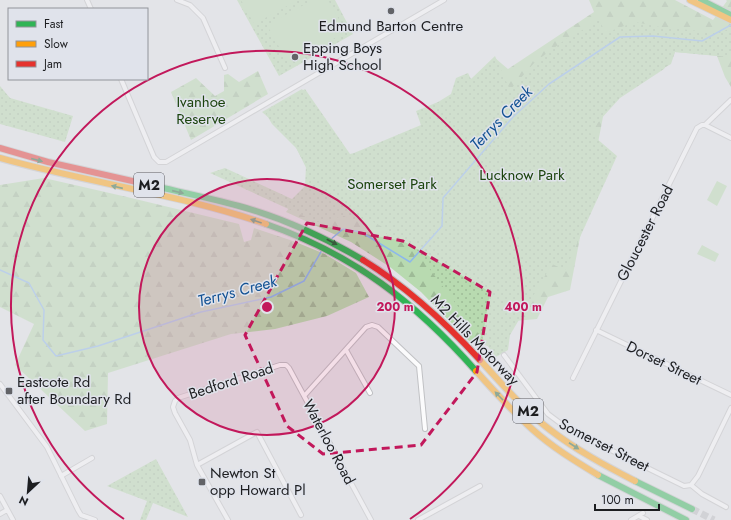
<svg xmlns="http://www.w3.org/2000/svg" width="731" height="520" font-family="Jost,sans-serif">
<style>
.forest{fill:url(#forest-firs)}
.park{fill:url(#park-dots)}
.garden{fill:#b8dab0}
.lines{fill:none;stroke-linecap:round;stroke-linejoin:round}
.stream{stroke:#8cb7ec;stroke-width:1.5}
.highway-tunnel{stroke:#bbbcc0;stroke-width:7;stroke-dasharray:7 3.5;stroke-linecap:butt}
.street-casing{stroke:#c0c1c4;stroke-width:6}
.fast-casing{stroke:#c0c1c4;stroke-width:8}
.slow-casing{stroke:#c0c1c4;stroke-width:8}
.jam-casing{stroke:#c0c1c4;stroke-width:8}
.street{stroke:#fbfbfc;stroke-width:4}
.fast{stroke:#30b455;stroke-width:6}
.slow{stroke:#ff9f0a;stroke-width:6}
.jam{stroke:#e5322d;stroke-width:6}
.oneway{fill:#266238}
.marked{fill:none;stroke:#c2185b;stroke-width:3;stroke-dasharray:8 5;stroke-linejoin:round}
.ring{fill:none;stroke:#c2185b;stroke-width:2}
.poi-dot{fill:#626367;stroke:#e0e3eb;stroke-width:1.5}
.labels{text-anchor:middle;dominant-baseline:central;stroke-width:3;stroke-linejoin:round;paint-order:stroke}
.shield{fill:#e0e3eb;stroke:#58595e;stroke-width:1}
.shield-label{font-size:14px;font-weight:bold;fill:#1d1e21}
.poi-label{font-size:15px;fill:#1d1e21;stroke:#e0e3eb;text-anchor:start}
.park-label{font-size:15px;fill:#1c440e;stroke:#e0e3eb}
.street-label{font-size:15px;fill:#1d1e21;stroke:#e0e3eb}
.water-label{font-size:16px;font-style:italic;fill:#135294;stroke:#e0e3eb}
.centre{fill:#c2185b;stroke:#e0e3eb;stroke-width:2}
.ring-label{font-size:12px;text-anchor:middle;font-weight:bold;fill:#c2185b;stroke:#e0e3eb;stroke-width:3;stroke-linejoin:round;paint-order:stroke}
</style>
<defs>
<pattern id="forest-firs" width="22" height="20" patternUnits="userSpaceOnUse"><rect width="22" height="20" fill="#b8dab0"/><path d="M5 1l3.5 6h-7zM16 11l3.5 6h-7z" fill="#9ebb97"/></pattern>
<pattern id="park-dots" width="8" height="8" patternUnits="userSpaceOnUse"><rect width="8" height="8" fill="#b8dab0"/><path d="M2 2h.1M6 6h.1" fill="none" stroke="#9ebb97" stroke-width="1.8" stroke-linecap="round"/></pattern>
</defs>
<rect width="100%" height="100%" fill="#e3e4e8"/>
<path class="forest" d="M589 0H675L713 20 727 1 726 0H731V87L725 77 717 56 675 52 671 64 606 101 570 290 548 297 537 319 515 321 499 348 470 342 421 292 390 267 351 242 286 212 311 178 291 137 262 112 302 89 348 159 421 126 419 113 451 97 495 58 508 69 594 12Z
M258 71 268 94 191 140 171 92 196 78 215 96 224 91V75L228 74 239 82Z
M44 178 127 197 239 224 244 242 251 240 254 228 293 241 325 254 356 273 369 297 327 316 275 329 231 334 108 373 107 424 85 431 15 365 34 324 0 307V185Z"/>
<path class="park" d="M237 0H335L353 34 279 76Z
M598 17 605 33 635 22 660 27 719 33 731 28V57L675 52 664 69 620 98 589 132 617 156 565 270 552 264 510 335 508 350 496 357 413 247 390 239 381 226 367 219H350L344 216 317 222 210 173 225 168 292 199 305 186 306 166 296 148 272 124 265 112 305 89 350 154 354 153 421 125 416 111 438 102 451 94 456 78 468 73 471 79 495 56 510 90 535 62 566 39 586 28Z
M0 86 10 98 73 116 65 142 0 124Z
M156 459 188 517 153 503 146 520H140L147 501 107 486Z"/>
<path class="garden" d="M241 0H298L254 24Z
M313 0H328L346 32 288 63 267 25Z
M717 181 727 186 717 206 707 200Z
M702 245 719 254 715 262 697 254Z"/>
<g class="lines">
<path class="stream" d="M330 240 343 229 361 232 410 262 442 226 443 198 513 117 549 84 620 37 653 36 702 41 731 25
M0 270 29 283 44 310 43 340 56 356 98 346 201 312 271 297 304 281 322 250"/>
<path class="highway-tunnel" d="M692 509 714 520"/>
<g class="street-casing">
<path id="street" d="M87 0 91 9
M177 0 190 5 203 18 225 68
M121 79 154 157 159 162H166L444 0
M705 125 731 138
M596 330 731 395
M346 350 370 393
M504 355 548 414 568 429 684 486 691 485 702 494 726 507
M573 378 697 128 702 125H705L731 100
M0 384 47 447 78 510 81 515 95 520
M305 395 366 327 372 325 378 327 419 366 425 429
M197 465 257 432 301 515
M61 476 92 458
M691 485 698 476 731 408
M0 496 13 520
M0 514 7 510
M639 516 647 520
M228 520 197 465 190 440 175 413 173 407 175 401 178 398 280 365H286L289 368 371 520
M418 520 480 486
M631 520 643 513"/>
</g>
<g class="fast-casing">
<path id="fast" d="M701 0 731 15
M150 185C180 192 210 198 239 206 283 218 324 237 363 260
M266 224C353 254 416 303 476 371
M598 475 686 520
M635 481 692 509"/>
</g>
<g class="slow-casing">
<path id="slow" d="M690 0 731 20
M0 158C88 183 180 194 266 224
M480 360C502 384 523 409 549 429 576 450 606 466 635 481
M476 371C494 391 512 411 532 429 552 447 575 461 598 475"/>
</g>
<g class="jam-casing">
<path id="jam" d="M0 148 48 162 150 185
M363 260C407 287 445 322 480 360"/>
</g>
<use href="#street" class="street"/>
<use href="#fast" class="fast"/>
<use href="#slow" class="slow"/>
<use href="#jam" class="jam"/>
</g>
<defs><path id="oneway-solid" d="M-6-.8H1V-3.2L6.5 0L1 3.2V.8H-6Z"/></defs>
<g class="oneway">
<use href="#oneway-solid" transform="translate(37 160) rotate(15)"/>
<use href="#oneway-solid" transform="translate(117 187) rotate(-167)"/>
<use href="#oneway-solid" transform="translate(178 192) rotate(13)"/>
<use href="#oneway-solid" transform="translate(256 221) rotate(-161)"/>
<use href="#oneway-solid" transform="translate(332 242) rotate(28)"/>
<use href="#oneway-solid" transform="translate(499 396) rotate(-134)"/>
<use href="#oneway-solid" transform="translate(574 446) rotate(33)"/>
</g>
<path d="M0 0H731V520H0ZM307 223 403 241 490 292 477 372 421 445 323 454 287 426 245 335Z" fill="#e3e4e8" fill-opacity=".55" fill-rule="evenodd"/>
<path class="marked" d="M307 223 403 241 490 292 477 372 421 445 323 454 287 426 245 335Z"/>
<circle cx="267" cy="307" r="128" fill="#c2185b" fill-opacity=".12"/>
<g class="ring">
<circle cx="267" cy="307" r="128"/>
<path d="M124 519A256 256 0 1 1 410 519"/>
</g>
<g class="poi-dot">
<circle cx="391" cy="11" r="4"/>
<circle cx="295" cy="57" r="4"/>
<rect x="5" y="387" width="8" height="8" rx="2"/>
<rect x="198" y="478" width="8" height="8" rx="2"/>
</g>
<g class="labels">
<g class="shield">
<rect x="134" y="173" width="30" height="24" rx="3"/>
<rect x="513" y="399" width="30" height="24" rx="3"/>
</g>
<g class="shield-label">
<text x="149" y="185">M2</text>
<text x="528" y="411">M2</text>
</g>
<g class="poi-label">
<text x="391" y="26" text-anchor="middle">Edmund Barton Centre</text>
<text x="303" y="48">Epping Boys<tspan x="303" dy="17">High School</tspan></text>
<text x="17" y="382">Eastcote Rd<tspan x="17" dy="17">after Boundary Rd</tspan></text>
<text x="210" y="473">Newton St<tspan x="210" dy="17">opp Howard Pl</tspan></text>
</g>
<g class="park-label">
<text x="201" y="102">Ivanhoe<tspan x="201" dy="17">Reserve</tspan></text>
<text x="522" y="175">Lucknow Park</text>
<text x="392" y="184">Somerset Park</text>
</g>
<g class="street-label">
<text transform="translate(645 233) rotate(-63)">Gloucester Road</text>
<text transform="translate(475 340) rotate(46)">M2 Hills Motorway</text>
<text transform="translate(664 363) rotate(26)">Dorset Street</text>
<text transform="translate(231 381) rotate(-18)">Bedford Road</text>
<text transform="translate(329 442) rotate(62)">Waterloo Road</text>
<text transform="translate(604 445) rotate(27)">Somerset Street</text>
</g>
<g class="water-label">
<text transform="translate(501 118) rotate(-46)">Terrys Creek</text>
<text transform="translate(237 291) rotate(-15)">Terrys Creek</text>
</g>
</g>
<circle cx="267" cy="307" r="6" class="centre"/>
<g class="ring-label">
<text x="395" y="311">200 m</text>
<text x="523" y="311">400 m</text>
</g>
<rect x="8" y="8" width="140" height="72" fill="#e0e3eb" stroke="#92949a"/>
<rect x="16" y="21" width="20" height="6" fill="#30b455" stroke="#92949a"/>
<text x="44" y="28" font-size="12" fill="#1d1e21">Fast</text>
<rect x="16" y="41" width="20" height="6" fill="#ff9f0a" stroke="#92949a"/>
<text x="44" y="48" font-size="12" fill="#1d1e21">Slow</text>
<rect x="16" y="61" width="20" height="6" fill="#e5322d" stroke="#92949a"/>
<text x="44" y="68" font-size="12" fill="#1d1e21">Jam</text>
<g transform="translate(28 492) rotate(206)" stroke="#e0e3eb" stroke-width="3" paint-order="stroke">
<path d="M0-3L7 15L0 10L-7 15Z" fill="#1d1e21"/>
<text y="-6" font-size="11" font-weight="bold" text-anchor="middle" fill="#1d1e21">N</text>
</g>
<path d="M595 504v6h64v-6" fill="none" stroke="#1d1e21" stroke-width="2"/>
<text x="601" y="504" font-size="12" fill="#1d1e21" stroke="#e0e3eb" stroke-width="3" paint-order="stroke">100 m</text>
</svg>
